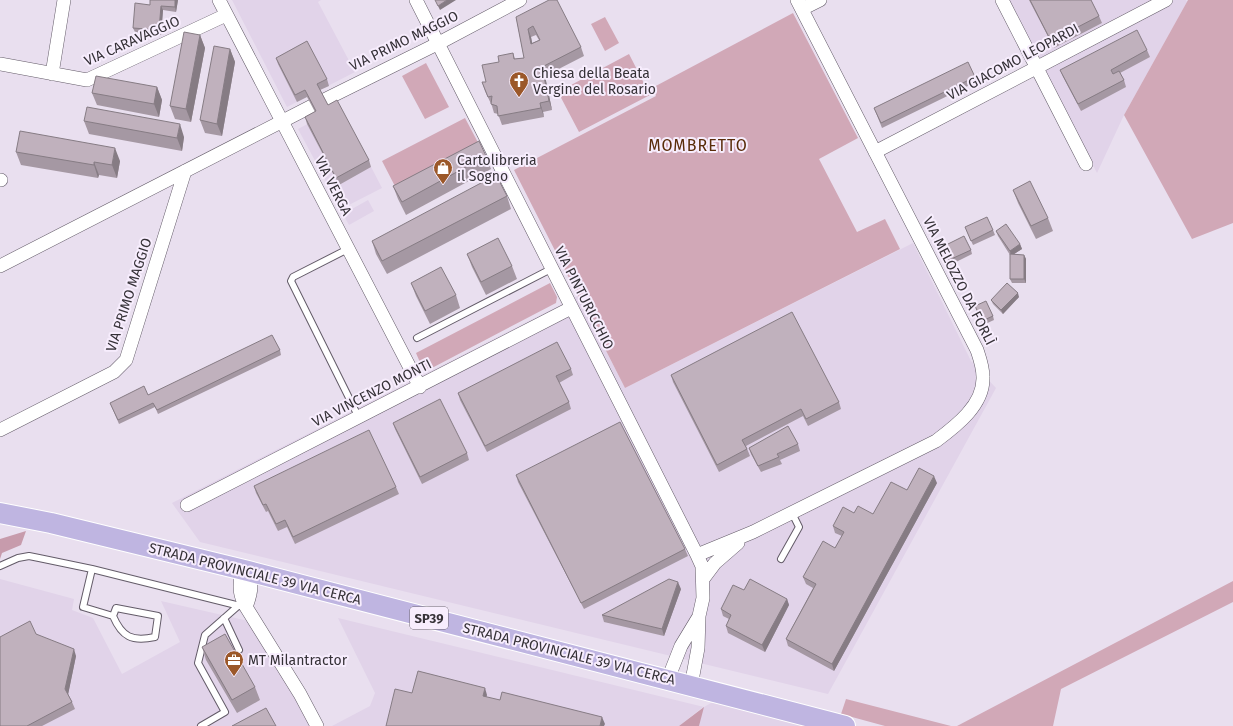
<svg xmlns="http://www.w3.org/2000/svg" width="1233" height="726" font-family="'Fira Sans',sans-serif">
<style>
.built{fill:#e1d3e9}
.green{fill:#d1a8b7}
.forest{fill:#c79bac}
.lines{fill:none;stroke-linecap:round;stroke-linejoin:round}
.service-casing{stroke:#635b68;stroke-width:8}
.minor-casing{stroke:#635b68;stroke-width:14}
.primary-casing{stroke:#fff;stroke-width:22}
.service{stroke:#fff;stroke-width:6}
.minor{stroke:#fff;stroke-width:13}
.primary{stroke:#bfb5e1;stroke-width:20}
.wall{fill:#a598a3;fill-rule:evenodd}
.shaded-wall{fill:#867c84}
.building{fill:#c0b1bd;stroke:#867c84;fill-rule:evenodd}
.labels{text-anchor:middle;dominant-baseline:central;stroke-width:4;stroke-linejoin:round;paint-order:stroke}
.shield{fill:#f7edfd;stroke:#6f6972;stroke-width:1}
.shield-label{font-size:13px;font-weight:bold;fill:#353137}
.street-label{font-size:14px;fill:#353137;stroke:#f7edfd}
.poi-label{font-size:14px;fill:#353137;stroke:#f7edfd;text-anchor:start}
.quarter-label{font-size:16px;letter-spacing:1px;fill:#592c09;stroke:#f7edfd}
</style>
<rect width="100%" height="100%" fill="#e9dfef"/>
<path class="built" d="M232 0H321L318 2 355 72 287 107Z
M1008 0H1186L1187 2 1124 115 1097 173Z
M340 107 382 188 341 209 298 129Z
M368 200 374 211 349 225 343 214Z
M913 243 971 361 996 388 828 694 200 542 172 503 578 296 625 388Z
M0 579 74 599 72 610 93 618 122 674 180 642 161 601 262 624 323 726H0Z
M338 618 704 707 718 699 817 726H699L703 707 679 726H332L370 706 375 693Z"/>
<path class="green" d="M1188 0H1233V223L1192 239 1124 115Z
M793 13 858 138 819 159 857 232 885 219 900 249 625 388 514 170 656 96 652 88Z
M605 17 619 43 605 51 591 24Z
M629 54 650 95 579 132 558 92Z
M426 63 449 107 425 119 402 76Z
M465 118 482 150 399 194 382 161Z
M550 283 557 297 556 303 554 304 430 369H428L422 367 416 353Z
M1233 581V602L1061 689 1053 726H957Z
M846 699 951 726H885L841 714Z"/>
<path class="forest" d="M26 531 21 545 2 553 0 559V539Z
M704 707 699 726H679Z"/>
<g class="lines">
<g class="service-casing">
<path id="service" d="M348 249 293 277 291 281 359 418
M417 338 551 269
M781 559 799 527 792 513
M0 566 18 558 29 556 39 558 92 569 244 607
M92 569 83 607 113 616 116 608 158 616 155 637C132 642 122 637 113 616
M224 618 239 650
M201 726 225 712 198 663 205 635 238 606"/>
</g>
<g class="minor-casing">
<path id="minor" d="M219 0 420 387
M416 0 697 555 702 566 703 598 699 616 698 648 691 686
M1002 0 1086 164
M802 9 820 0
M0 64 87 80 226 15
M52 74 64 0
M324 100 439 43 520 0
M875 152 1166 0
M0 180H1
M0 266 312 106
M0 430 114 372 126 360 185 171
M187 505 571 308
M697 555 753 532 936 441C956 426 984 405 983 377 983 367 980 359 977 350L797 0
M703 579 715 563 738 543
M246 607C251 594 253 585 248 571L241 576C239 589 240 596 246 607L300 694 317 726
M668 679 681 646 698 618"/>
</g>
<g class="primary-casing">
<path id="primary" d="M0 513 51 523 248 571 845 726"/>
</g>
<use href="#service" class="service"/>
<use href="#minor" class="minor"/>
<use href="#primary" class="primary"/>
</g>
<path class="wall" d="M150 0H178L176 12 163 10 161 35 135 32 133 28 150 5Z
M1029 0H1091L1099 16 1102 23 1054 48Z
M516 17 581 47 584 56 545 76 552 110 543 112 544 117 502 125 498 114 494 113 492 106 485 91 482 82H486L499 62 513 53 515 59 524 58ZM536 35 539 40 532 43 531 37Z
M200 35 205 48 191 122 175 119 170 106Z
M230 49 235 62 222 136 205 133 200 120Z
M1147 50 1150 57 1120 73 1124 80 1126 87 1081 111 1063 77 1060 70Z
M276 58 327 79 329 86 320 90 328 105 369 160 371 167 339 185 307 124 305 117 315 112 307 97 297 102 278 64Z
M975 77 976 82 882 128 874 108Z
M157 87 162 100 159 117 97 105 92 93Z
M84 121 184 137 182 151 89 134Z
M16 152 120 161 117 178 99 175 98 178 21 165Z
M486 156 491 169 406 215 398 199 393 186Z
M1013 190 1048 218 1053 231 1036 239 1018 203Z
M507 196 511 209 387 274 376 254 372 241Z
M965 227 993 230 995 235 973 245Z
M996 231 1020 244 1022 249 1014 254 1024 255 1026 259V283H1012L1010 279V255L998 236Z
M942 247 971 250 972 254 950 265Z
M467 254 512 266 517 279 486 295 472 267Z
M411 283 456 295 460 308 430 324 416 296Z
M1019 297 1003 314 993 304 991 300Z
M975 306 993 316 994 320 983 325Z
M280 350 281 355 158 414 155 407 119 424 110 403 148 395Z
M571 369 573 375 559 383 569 402 571 409 487 452 460 400 458 393Z
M671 375 839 402 841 409 808 426 803 416 746 446 750 456 719 472 673 382Z
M393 423 467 453 469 460 422 484 395 429Z
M798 444 800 451 780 460 782 464 761 472 751 454 749 448Z
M516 475 685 549 688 556 584 609 518 482Z
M937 483 834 671 788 646 786 639 813 588 806 584 803 577 835 548 842 536 835 533 833 526 854 513 873 514 907 490Z
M254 486 396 487 399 494 295 544 287 527 278 531 268 511 266 512 256 493Z
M681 589 664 636 604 622 602 615Z
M744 590 787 599 789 605 765 652 728 633 726 626 729 619 723 616 721 609Z
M36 634 76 656 68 694 72 702 75 709 42 726H0Z
M202 647 255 687 260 700 237 713 206 660Z"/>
<path class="shaded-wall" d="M175 0H178L176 12 175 7Z
M447 0H456L440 10 438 6Z
M161 6 163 10 161 35 159 30Z
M528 29 531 37 534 53 531 44Z
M200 35 205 48 191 122 186 109Z
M230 49 235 62 222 136 217 124Z
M542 67 545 76 552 110 549 101Z
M157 87 162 100 159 117 154 104Z
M540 103 543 112 544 117 541 108Z
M180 124 184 137 182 151 177 138Z
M115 148 120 161 117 178 112 165Z
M94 162 99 175 98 178 94 165Z
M1020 244 1022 249 1011 256 1010 251Z
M1024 255 1026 259V283L1024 279Z
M1018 293 1019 297 1003 314 1001 310Z
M934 476 937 483 834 671 832 664Z
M678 582 681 589 664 636 662 629Z
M787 599 789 605 765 652 762 645Z
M74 649 76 656 68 695 65 689Z
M485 688 487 695 485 703 483 696Z
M602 717 605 724 604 726H600Z"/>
<path class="building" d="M150 0H175V7L161 6 159 30 133 28 135 3 150 5Z
M435 0H447L438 6Z
M549 0H557L581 47 542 67 549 101 540 103 541 108 498 116 497 106 491 104 492 96 488 97 482 82H486L482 65 499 62 498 56 513 53 514 59 524 58 516 17ZM533 26 540 40 531 44 528 29Z
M1030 0H1091L1099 16 1051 41Z
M1137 30 1147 50 1111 70 1113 74 1119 71 1124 80 1078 104 1060 70Z
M184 32 200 35 186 109 170 106Z
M307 41 327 79 317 84 328 105 337 100 369 160 336 178 305 117 316 111 305 90 295 95 276 58Z
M214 46 230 49 217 124 200 120Z
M968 62 975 77 881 123 874 108Z
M96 76 157 87 154 104 92 93Z
M87 107 180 124 177 138 84 121Z
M20 131 115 148 112 165 94 162V165L16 152Z
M479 141 486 156 402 202 393 186Z
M496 175 507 196 382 261 372 241Z
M1030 181 1048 218 1031 226 1013 190Z
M987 217 993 230 971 241 965 227Z
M1006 224 1020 244 1010 251 996 231Z
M964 236 971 250 949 260 942 247Z
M498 238 512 266 481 282 467 254Z
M1010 254 1024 255V279H1010Z
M441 267 456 295 425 311 411 283Z
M1007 283 1018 293 1001 310 991 300Z
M986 301 993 316 982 321 975 306Z
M792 312 839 402 806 419 801 409 742 440 747 449 717 465 671 375Z
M272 335 280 350 157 410 153 403 118 420 110 403 144 386 148 395Z
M557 342 571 369 556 376 569 402 485 446 458 393Z
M440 399 467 453 420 477 393 423Z
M620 422 685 549 581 603 516 475Z
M788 426 798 444 777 454 779 457 758 466 749 448Z
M369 430 396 487 293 537 285 520 276 524 266 504 263 505 254 486Z
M919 468 934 476 832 664 786 639 816 584 803 577 823 541 835 548 844 532 833 526 843 507 854 513 858 506 873 514 891 482 907 490Z
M669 579 678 582 662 629 602 615Z
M750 579 787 599 762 645 726 626 731 615 721 609 733 585 744 590Z
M30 621 36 634 74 649 65 689 72 702 27 726H0V637Z
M225 634 255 687 232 700 202 647Z
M418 671 485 688 483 696 500 700 502 692 602 717 600 726H386L395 689 412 693Z
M266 708 276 726H232Z"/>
<defs>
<g id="church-pin" transform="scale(1)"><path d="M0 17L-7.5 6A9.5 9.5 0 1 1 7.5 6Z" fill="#9b5829" stroke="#f7edfd"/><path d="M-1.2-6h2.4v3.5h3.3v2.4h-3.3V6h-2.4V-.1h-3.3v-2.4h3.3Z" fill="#fff"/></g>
<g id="shop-pin" transform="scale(1)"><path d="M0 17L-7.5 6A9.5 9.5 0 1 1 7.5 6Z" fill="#9b5829" stroke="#f7edfd"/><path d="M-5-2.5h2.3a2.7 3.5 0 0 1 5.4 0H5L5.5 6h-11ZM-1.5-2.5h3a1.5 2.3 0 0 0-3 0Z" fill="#fff"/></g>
<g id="office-pin" transform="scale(1)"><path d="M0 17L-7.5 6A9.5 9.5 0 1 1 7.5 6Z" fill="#9b5829" stroke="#f7edfd"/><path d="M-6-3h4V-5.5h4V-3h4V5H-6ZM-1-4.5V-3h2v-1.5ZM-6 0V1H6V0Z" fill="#fff"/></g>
</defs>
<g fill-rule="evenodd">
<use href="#church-pin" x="519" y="81"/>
<use href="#shop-pin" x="443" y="168"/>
<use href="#office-pin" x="234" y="660"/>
</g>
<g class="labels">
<rect class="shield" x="410" y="607" width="38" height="22" rx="3"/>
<g class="shield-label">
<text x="429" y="618">SP39</text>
</g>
<g class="street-label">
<text transform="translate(132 41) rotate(-24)">VIA CARAVAGGIO</text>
<text transform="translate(404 41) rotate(-26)">VIA PRIMO MAGGIO</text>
<text transform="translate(1013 62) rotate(-28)">VIA GIACOMO LEOPARDI</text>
<text transform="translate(333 186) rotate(63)">VIA VERGA</text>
<text transform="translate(959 281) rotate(63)">VIA MELOZZO DA FORLÌ</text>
<text transform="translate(129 295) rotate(-72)">VIA PRIMO MAGGIO</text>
<text transform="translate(584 298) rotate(63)">VIA PINTURICCHIO</text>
<text transform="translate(372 393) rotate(-27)">VIA VINCENZO MONTI</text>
<text transform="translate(255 574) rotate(14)">STRADA PROVINCIALE 39 VIA CERCA</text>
<text transform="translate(569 654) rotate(14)">STRADA PROVINCIALE 39 VIA CERCA</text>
</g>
<g class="poi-label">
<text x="533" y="73">Chiesa della Beata<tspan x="533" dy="16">Vergine del Rosario</tspan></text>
<text x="457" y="160">Cartolibreria<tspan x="457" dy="16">il Sogno</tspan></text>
<text x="248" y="660">MT Milantractor</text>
</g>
<g class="quarter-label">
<text x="698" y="145">MOMBRETTO</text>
</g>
</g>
</svg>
